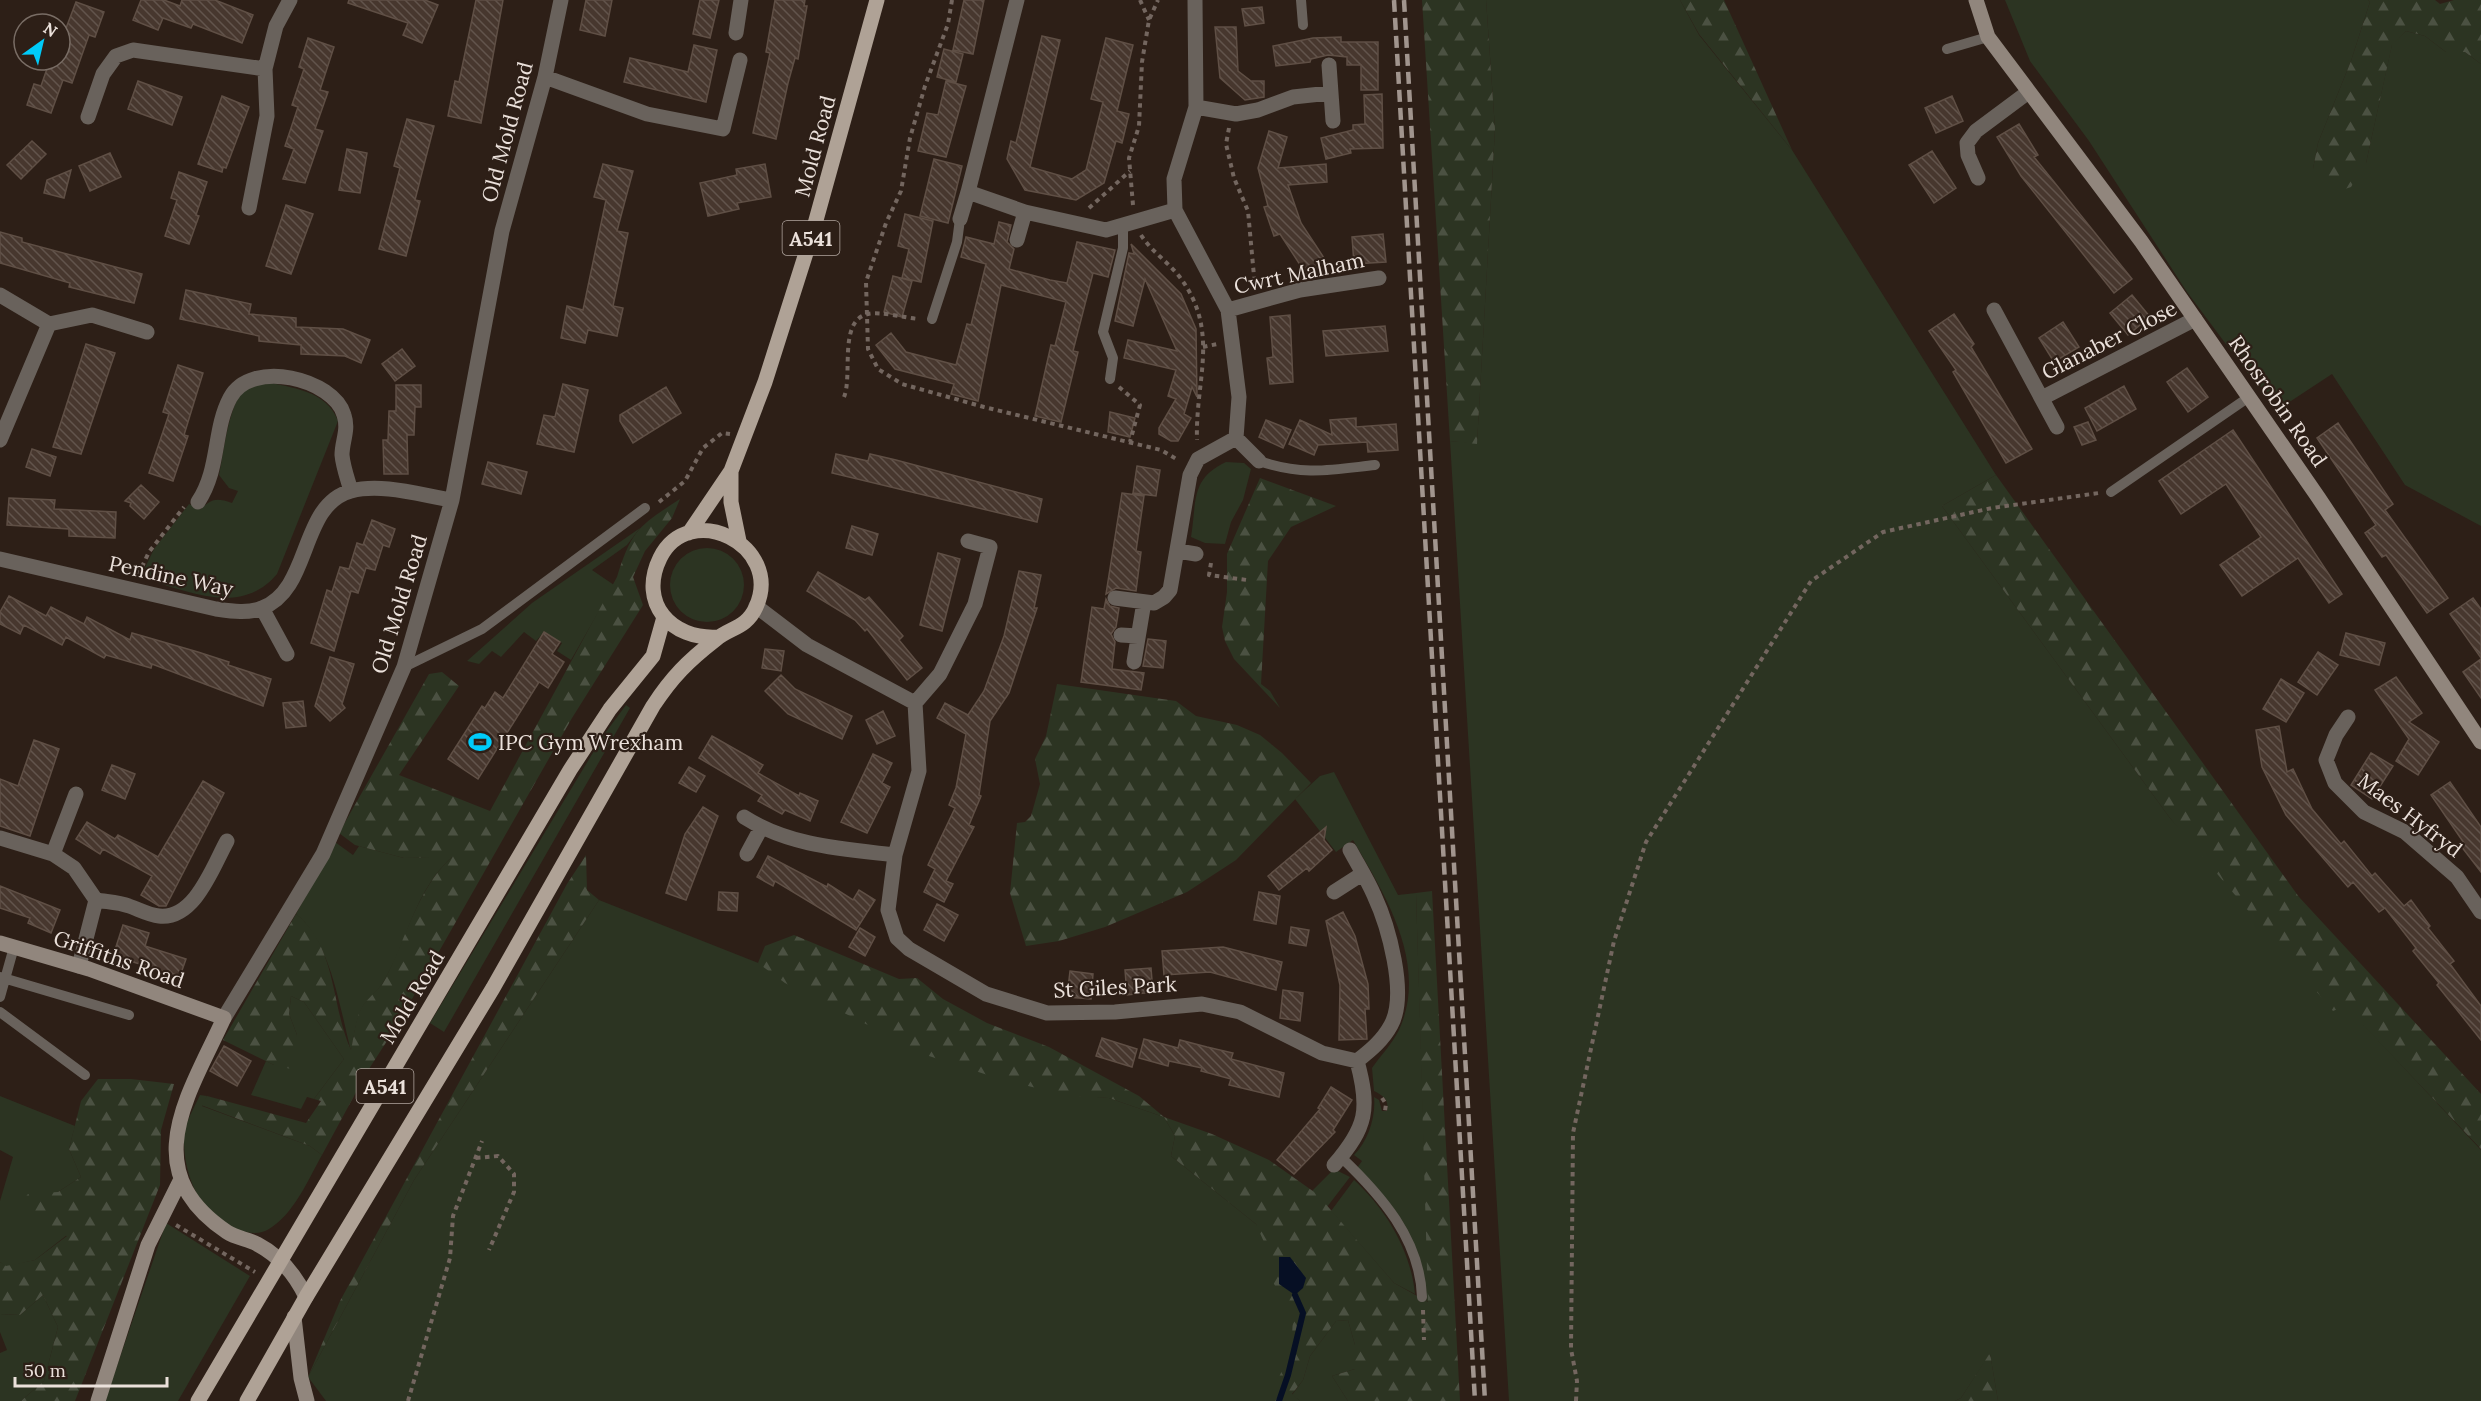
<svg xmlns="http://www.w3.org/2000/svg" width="2481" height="1401" font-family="Lora,serif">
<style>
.green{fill:#2c3422}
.forest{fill:url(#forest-firs)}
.water{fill:#060f24}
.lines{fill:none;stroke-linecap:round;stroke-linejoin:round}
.stream{stroke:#060f24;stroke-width:6}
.building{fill:url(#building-back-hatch);stroke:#5f4f45;stroke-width:1.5}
.path{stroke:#73665f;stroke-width:4;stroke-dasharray:4.5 4.5;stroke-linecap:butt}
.lane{stroke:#69625c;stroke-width:10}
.street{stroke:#69625c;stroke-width:15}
.secondary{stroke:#91867d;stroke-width:15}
.primary{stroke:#afa296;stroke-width:15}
.rail{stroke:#a1958e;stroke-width:4.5;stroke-dasharray:12 6;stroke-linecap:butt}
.labels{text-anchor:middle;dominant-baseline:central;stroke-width:4.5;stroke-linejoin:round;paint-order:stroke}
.shield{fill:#2d1f17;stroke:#b2a7a0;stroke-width:1.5}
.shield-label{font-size:20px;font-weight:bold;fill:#ebe1db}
.street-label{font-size:21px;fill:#ebe1db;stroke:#2d1f17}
.poi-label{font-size:21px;fill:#ebe1db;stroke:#2d1f17;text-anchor:start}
</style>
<defs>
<pattern id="forest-firs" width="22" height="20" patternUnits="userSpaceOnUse" patternTransform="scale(1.5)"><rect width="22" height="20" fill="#2c3422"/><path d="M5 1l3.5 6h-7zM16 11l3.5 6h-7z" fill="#4b5142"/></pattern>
<pattern id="building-back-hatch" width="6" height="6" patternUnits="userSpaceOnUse" patternTransform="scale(1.5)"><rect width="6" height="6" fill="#47372e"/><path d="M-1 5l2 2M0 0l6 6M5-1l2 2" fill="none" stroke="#62544c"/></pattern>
</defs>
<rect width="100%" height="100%" fill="#2d1f17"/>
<path class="green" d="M1486 0H1680L1699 35 1792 150 1996 475 1942 506 2170 818 2481 1150V1401H1998L1990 1354 1961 1398 1955 1401H1509L1450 441 1477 443 1495 129Z
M2005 0H2368L2370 2 2351 61 2318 143 2313 169 2366 163 2392 44 2406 31 2425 36 2446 52H2465L2481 64V526L2405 485 2332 374 2285 405 2255 383 2187 292 2089 141 2030 61Z
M263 381C291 388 327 390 338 421L277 574C240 618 188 590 140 578L154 549 189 504 201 509C212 498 217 498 232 503L238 491 229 488 219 475C224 452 229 397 249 385 253 382 259 382 263 381Z
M1226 462 1244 463 1251 469 1243 500 1231 522 1225 544 1205 543 1191 537C1197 501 1190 479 1226 462Z
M640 528 627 545 592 570 614 585 571 660 557 651 562 643 544 632 536 641 524 632 501 657 492 651 479 664 467 661 532 603Z
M670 585a37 37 0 1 1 74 0a37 37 0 1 1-74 0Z
M626 705 630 708 444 1032 430 1023 603 736Z
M1334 772 1398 895 1416 893 1429 1302 1425 1300C1410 1240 1405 1212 1357 1168L1362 1161 1354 1155C1368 1141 1376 1117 1374 1097L1379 1100 1382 1111H1387C1389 1100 1384 1096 1374 1091L1372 1068C1381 1055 1392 1044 1399 1030 1429 964 1385 895 1353 840L1336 852 1295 799 1320 776Z
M335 842 353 855 359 846 404 858 453 856C414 891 409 938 384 981 378 992 365 1000 361 1010 355 1023 354 1038 351 1051 340 1009 331 942 296 914Z
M599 900 1097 1097 1109 1098 1164 1117 1175 1136 1171 1156 1256 1224 1309 1287 1279 1401H326L308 1377 414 1180Z
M291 996 304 1002 344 1059 314 1099 307 1097 301 1109 251 1095 266 1061 274 1065 297 1035 289 1014Z
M200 1095 207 1096 202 1106 310 1146 322 1155C308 1180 294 1214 269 1229 260 1235 248 1233 238 1230 201 1218 183 1175 184 1138 184 1124 194 1108 200 1095Z
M0 1096 75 1126 69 1149 81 1177 58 1192 67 1235 35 1260 6 1267 0 1262V1201L13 1157 0 1150Z
M1334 1169 1350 1177 1327 1207 1312 1191Z
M1354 1180C1386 1209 1411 1251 1415 1294L1394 1283 1331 1211Z
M166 1223 250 1276 178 1401H105Z
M43 1295 58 1327 44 1381 21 1401H0V1353L7 1350 0 1332V1314L20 1315Z
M1348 1320 1355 1345V1369L1332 1376 1348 1401H1300L1292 1395 1303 1380 1310 1356 1336 1321Z"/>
<path class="forest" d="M1422 0H1486L1495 129 1477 444 1450 441Z
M1680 0H1724L1792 150 1699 34Z
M2368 0H2435L2440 4 2454 0H2481V64L2465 52H2446L2425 36 2406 31 2392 45 2366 163 2351 187 2330 194 2313 169 2318 143 2351 61 2370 2Z
M1996 475 2299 897 2481 1094V1149L2345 1006 2333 1011 2170 818 1942 506Z
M1260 478 1336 506 1291 527 1268 561 1261 684 1270 691 1280 708 1234 659 1225 641 1222 627 1227 592V554Z
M680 499 672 518 645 551 633 577 643 605 572 718 396 1027 367 1072 322 1155 310 1146 201 1105 207 1096 306 1123 321 1101 314 1099 344 1059 304 1002 291 996 289 1014 297 1035 291 1069 274 1065 223 1040 296 914C337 946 331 1007 351 1050 354 1037 355 1021 361 1009 366 999 378 991 384 981 407 938 416 890 452 857L404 858 355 845 339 833 429 674 442 672 459 686 399 775 490 811 617 577C632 529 639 526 680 499Z
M1057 684 1176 701 1196 716 1237 725 1260 735 1282 753 1311 783 1236 860 1187 892 1105 927 1059 941 1026 946 1010 893 1017 823 1025 822 1031 816 1040 784 1035 759 1046 736Z
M586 855 587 890 599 900 414 1180 308 1377 340 1301 567 884Z
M1432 891 1460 1401H1348L1332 1376 1355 1369V1345L1348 1320 1336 1321 1310 1356 1303 1380 1292 1394 1300 1401H1268L1291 1351 1293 1319 1273 1282 1268 1251 1256 1224 1171 1156 1175 1136 1164 1117 1109 1098 1069 1096 1000 1079 929 1056 785 983 758 963 765 946 794 935 899 979 917 978 943 999 987 1023 1049 1047 1139 1096 1164 1117 1212 1134 1269 1160 1317 1194 1394 1283 1428 1302 1416 893Z
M98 1079H131L174 1084 161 1130 160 1185 75 1401H21L44 1381 58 1327 43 1295 20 1315 0 1314V1262L6 1266 35 1260 67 1236 41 1229 16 1208 28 1194 58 1192 81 1177 69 1149 81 1101Z
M1990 1353 1998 1401H1955L1961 1398Z"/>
<path class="water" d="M1279 1257H1290L1306 1278 1303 1288 1295 1295 1279 1284Z"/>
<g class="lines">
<path class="stream" d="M1279 1401 1288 1375 1303 1313 1295 1295"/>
</g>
<path class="building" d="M141 0H164L180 6 182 0H215L253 15 242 43 193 24 191 28 163 18 158 30 133 20Z
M349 0H425L438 5 422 43 403 35 408 23 348 3Z
M476 0H503L481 123 448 116 455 81 459 82Z
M586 0H612L605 36 580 30Z
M700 0H719L710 38 693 34Z
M775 0H805L804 6H807L798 59 795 58 788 83 776 139 753 133 770 53 766 52Z
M964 0H984L973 54 953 50Z
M76 2 104 12 95 37 89 35 72 83 63 80 51 113 27 105 34 84 41 86 50 60H60V44Z
M1262 7 1264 23 1245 26 1242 9Z
M1215 27H1236L1238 71 1251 81H1264V97L1245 100 1220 78Z
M1042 36 1060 40 1030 167 1072 179 1086 170 1103 102 1091 99 1106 38 1133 45 1117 111 1129 114 1122 143 1116 141 1104 183 1076 200 1025 190 1007 159 1011 141 1016 143Z
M1341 37V42H1378V90H1361V65H1347V57L1328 55 1311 59 1310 62 1276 66 1273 46 1313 38Z
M308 38 334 47 320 90 328 92 315 129 323 131 305 183 283 179 294 149 285 146 298 107 292 105 304 69 299 67Z
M694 45 717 50 706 102 624 82 630 58 688 72Z
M944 49 963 54 956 82 937 77Z
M138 81 182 97 172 125 128 109Z
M946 81 966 86 946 157 918 151 927 113 938 115Z
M1382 94 1383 148 1350 149 1351 153 1326 159 1321 138 1353 130V125L1365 124 1364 95Z
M222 96 249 107 226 168 223 167 222 172 198 164Z
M1952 96 1963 121 1936 133 1925 108Z
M407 119 434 126 415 200 420 201 406 256 379 249 400 168 394 166Z
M2019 124 2038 155 2034 157 2132 279 2114 293 2021 176 1997 137Z
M1269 131 1287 137 1278 168 1326 164 1327 182 1288 185 1301 223 1326 261 1306 274 1280 234 1274 236 1264 207 1268 206 1258 168Z
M32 141 46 154 21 179 7 165Z
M347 149 367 153 360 193 339 190Z
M1932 151 1956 188 1934 203 1909 165Z
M110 153 121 177 90 191 79 166Z
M934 159 962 166 948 223 920 216Z
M603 164 633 171 617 231 628 233 613 306 623 308 617 336 588 330 585 343 561 338 567 306 583 310 606 200 594 197Z
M765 164 771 197 737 203 739 209 708 216 700 183 737 175 736 169Z
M71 170 64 198 44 193 47 180Z
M179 172 207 182 196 215 199 216 189 244 165 236 177 200 171 198Z
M286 205 313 214 291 274 266 266Z
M905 214 933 221 921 282 902 278 909 249 898 246Z
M999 222 1011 225 1007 242 1014 249 1009 269 1050 280 1067 283 1077 242 1115 250 1108 277 1093 273 1073 351 1078 352 1061 422 1035 416 1051 345 1055 346 1066 302 1001 285 978 401 951 394 954 384 895 369 876 345 891 333 906 352 956 365 967 324 971 325 986 264 961 257 966 237 994 244Z
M0 232 22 238V242L142 274 134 303 69 287 70 283 0 263Z
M1383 234 1386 262 1354 264 1352 237Z
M1131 244 1181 294 1196 329 1197 397 1192 387 1184 414 1191 418 1178 441H1171L1159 434V428L1176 399 1168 396 1176 370 1124 358 1128 340 1177 351 1145 279 1133 326 1115 321 1129 253 1134 254Z
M893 276 912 281 902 317 884 312Z
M186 290 251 304 249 314 296 318V327L343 329 370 340 361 363 345 356 301 354V345L259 341V336L180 319Z
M2132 295 2150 317 2128 335 2110 313Z
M1954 314 1974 344 1971 347 2032 449 2006 463 1953 372 1956 370 1929 331Z
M1290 315 1293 382 1270 384 1267 358 1273 357 1270 317Z
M2063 322 2079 347 2054 362 2039 338Z
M1385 326 1388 351 1326 356 1323 331Z
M86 344 115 353 81 454 53 447Z
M402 349 415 366 395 381 382 364Z
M178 365 203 373 184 435 188 436 173 481 149 473 169 414 163 412Z
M2187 368 2208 397 2188 412 2167 382Z
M563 384 588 390 574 452 537 444 544 415 555 417Z
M396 385H421V407H415L414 435H407L408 474H384L383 440H388L389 411H396Z
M2124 386 2136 409 2097 431 2085 408Z
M666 387 681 413 633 443 620 421V415Z
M1110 412 1135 418 1130 437 1108 432Z
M1356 418V427L1396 424 1398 450 1368 452 1367 442 1318 445 1314 455 1289 444 1300 420 1332 435 1330 420Z
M1266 420 1291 430 1283 448 1259 437Z
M2088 422 2096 440 2082 445 2074 427Z
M2338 423 2393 504 2385 510 2448 598 2427 613 2386 555 2382 557 2365 533 2376 525 2317 438Z
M2233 430 2342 594 2329 603 2298 558 2242 596 2220 565 2261 537 2226 484 2181 514 2159 481Z
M32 449 56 457 50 476 26 467Z
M836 454 868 461 870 454 896 460 1042 499 1037 522 832 473Z
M488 462 527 472 521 494 482 484Z
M1137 466 1160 470 1156 496 1133 493Z
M141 485 159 502 144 519 130 506 131 503 125 501Z
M1122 493 1144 496 1136 551 1141 552 1136 591 1116 588 1106 594Z
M9 498 55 500 54 509 116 512 115 538 69 536V529L7 525Z
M372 520 395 529 389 547 383 545 375 570 366 568 358 593 351 591 334 651 311 643 327 590 332 592 340 567 349 569 357 543 363 545Z
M852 526 878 534 872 555 846 548Z
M938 553 960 559 942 631 920 625Z
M1019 571 1041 575 1034 608H1037L1009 693 990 721 979 795 981 796 969 825 974 827 946 881 953 884 944 902 924 892 935 869 928 865 955 808 949 805 956 788 966 734 937 718 945 703 968 715 984 691 1004 636Z
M818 572 865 600 869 597 903 636 899 640 922 668 907 680 867 629 865 631 855 620 807 591Z
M9 596 46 616 51 607 84 624 87 617 130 640 132 633 198 652 229 662 228 665 271 679 263 706 152 664 151 668 106 655 104 658 66 637 62 645 24 625 20 634 0 624V612Z
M2473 598 2481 609V658L2450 614Z
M1106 599 1110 606 1119 608 1116 627 1111 634 1115 642 1112 669 1144 673 1141 690 1081 682 1092 607 1104 609Z
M544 632 560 642 552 654 564 662 548 688 539 682 478 779 448 759 482 706 485 708 495 692 503 698Z
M2346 633 2385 643 2379 665 2340 655Z
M1148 639 1166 641 1163 668 1143 666Z
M765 649 784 651 781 671 762 668Z
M2318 652 2338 665 2317 695 2298 682Z
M330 657 354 664 342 704 345 708 330 721 315 706Z
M2481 659V698L2463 672Z
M781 675 795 689 852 716 842 739 788 714 765 691Z
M2396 677 2422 713 2409 722 2439 742 2418 775 2396 761 2409 739 2375 690Z
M2281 679 2304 693 2286 722 2263 709Z
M303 701 306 726 286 728 283 703Z
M883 711 895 736 877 744 866 720Z
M2279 726 2287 772 2293 769 2312 809 2341 844 2344 841 2372 876 2375 873 2404 906 2411 900 2430 926 2428 928 2454 961 2450 964 2481 1006V1040L2437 985 2439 983 2413 951 2416 948 2385 908 2379 912 2353 882 2348 887 2286 815 2262 767 2256 730Z
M712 736 763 765 758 773 799 796 800 793 818 801 810 821 785 810 782 814 758 801 762 795 699 758Z
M34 740 59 749 30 836 0 826V779L18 786Z
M2371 753 2393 766 2372 799 2351 785Z
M873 754 892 763 882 783 890 787 867 833 841 822Z
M112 765 135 774 125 799 102 790Z
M689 767 705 776 696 792 679 783Z
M203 781 224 793 166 906H159L141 895 152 876 103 849 100 854 76 839 87 822 115 839 118 835 158 857Z
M2450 782 2481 827V872L2461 846 2464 843 2431 795Z
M703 807 718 816 686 900 666 893 685 834Z
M1326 827 1324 840 1332 850 1309 871 1307 868 1279 890 1268 876Z
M768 856 827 887 828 884 853 900 859 890 875 900 856 930 775 881 773 886 757 877Z
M0 886 60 910 51 933 28 923 30 918 0 908Z
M719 892 738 893 737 911 718 910Z
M1259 892 1280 896 1276 924 1254 920Z
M937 904 958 915 944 941 924 930Z
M1343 912 1355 936 1368 984 1369 1009H1365L1367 1039 1339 1040 1340 985 1326 921Z
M123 925 149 933 145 946 186 959 180 976 113 956Z
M1291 927 1309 930 1306 946 1289 943Z
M860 928 875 937 865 956 849 947Z
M1223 947 1282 962 1276 990 1210 972 1164 975 1162 951Z
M1151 968 1153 992 1127 995 1125 970Z
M1070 971 1093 974 1091 999 1067 997Z
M1283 990 1303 993 1300 1021 1280 1018Z
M1102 1038 1137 1049 1132 1067 1096 1056Z
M1144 1039 1178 1048 1180 1040 1207 1047 1233 1053 1231 1059 1284 1073 1279 1097 1229 1085 1231 1079 1201 1071 1202 1068 1169 1061 1168 1066 1139 1058Z
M224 1046 251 1061 237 1086 210 1071Z
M1331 1087 1352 1100 1333 1130 1335 1132 1294 1174 1277 1160 1320 1109 1318 1108Z"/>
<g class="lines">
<path class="path" d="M952 0 948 24 925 86 910 138 901 191 886 223 866 282 868 349 878 369 902 384 984 407 1161 450 1178 460
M1140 0 1149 20
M1229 128 1226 144 1234 178 1248 211 1255 287
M1133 205 1129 158 1139 126 1142 62 1149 20 1158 0
M1089 208 1130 171
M1141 235C1151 251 1167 261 1179 276 1221 331 1195 379 1197 440
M1203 347 1217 344
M1119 387 1140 405 1130 442
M844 397C853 375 838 320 868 314 880 311 905 318 919 319
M659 502 685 481 703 448 722 433 730 434
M1211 563 1209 575 1247 580
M138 575 149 552 184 507
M1382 1098 1386 1104 1385 1111
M476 1158 498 1156 514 1174V1192L489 1250
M176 1225 255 1272
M1423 1310 1424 1340
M408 1401 450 1258 453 1216 482 1141
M1576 1401 1577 1381 1571 1349 1573 1133 1614 941 1646 842 1811 581 1883 532 1992 508 2099 493"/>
<path class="lane" d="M1301 0 1303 25
M1947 49 1988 37
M932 319 957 242 960 219
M1110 379 1113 358 1103 332 1123 248V225
M1259 461C1304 476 1330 470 1375 465
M2111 492 2249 397
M404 667 482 629 645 508
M0 977 129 1015
M0 997 14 947
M0 1012 85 1075
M1341 1157C1381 1195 1420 1239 1422 1297"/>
<path class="street" d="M1017 0 968 192 1025 212 1106 230 1175 210
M1195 0 1196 107 1174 179 1175 210 1228 310 1239 397 1236 438
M736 33 741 0
M1329 65 1333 121
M545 77 647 114 723 129 740 60
M1196 107 1236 114 1258 110 1293 97 1330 93
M88 117 103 74 116 56 133 50 265 69
M1978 178 1968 155 1967 143 1976 131 2027 93
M249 208 267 116 265 69 276 26 290 0
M960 219 968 192
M1017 240 1025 212
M0 295 49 324
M1228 310 1300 290 1379 278
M1994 310 2057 427
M2042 398 2195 319
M1236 438 1259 461
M0 440 49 324 92 315 147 332
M198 502C220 469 213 430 230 398 251 358 334 379 344 415 349 430 342 441 342 455 343 467 348 480 351 491
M1178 551 1196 554
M0 559 216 609C230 611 248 614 262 608 312 589 299 505 351 491 382 483 420 495 452 500
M1115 598 1154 603 1164 597 1170 590 1190 475 1198 459 1236 438
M756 606 807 645 915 703 940 674 975 604 990 547 968 541
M262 608 287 654
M1121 635 1138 636
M1134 662 1144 602
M915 703 919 771 895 855 888 910 897 938 909 949 986 994 1047 1013 1115 1012 1202 1004 1240 1012 1322 1053 1357 1061C1371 1050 1383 1040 1391 1025 1408 994 1388 925 1374 895 1367 879 1358 865 1350 850
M2348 717 2336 735 2326 760 2335 783 2364 812 2405 832 2457 877 2481 912
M744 817C789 846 843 849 895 855
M0 838 53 854 74 868 96 900
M53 854 76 794
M747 854 761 828
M1334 892 1362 874
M79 966 96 900C107 902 118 902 129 906 138 909 149 915 159 916 195 920 213 866 227 841
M224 1018 323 854 404 667 452 500 502 231 545 77 561 0
M1334 1165C1367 1127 1370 1109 1357 1061"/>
<path class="secondary" d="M1976 0 1988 37 2141 241 2318 497 2481 742
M0 943 89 969 224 1018C189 1095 135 1170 227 1232 236 1238 248 1239 257 1244 280 1256 295 1274 306 1297
M294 1317 301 1378 307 1401
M98 1401 148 1245 180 1181"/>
<path class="primary" d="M731 471V502L739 541
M689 533 731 471 765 382 813 231 877 0
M198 1401 570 770 610 709 653 656 664 617
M247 1401 306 1297 493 988 653 706C672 677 688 661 715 640 730 627 746 629 756 607 784 545 689 499 660 558 638 603 671 640 718 637"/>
<path class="rail" d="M1394 0 1475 1401
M1404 0 1485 1401"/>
</g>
<defs>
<g id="stadium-bare" transform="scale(1.8)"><path d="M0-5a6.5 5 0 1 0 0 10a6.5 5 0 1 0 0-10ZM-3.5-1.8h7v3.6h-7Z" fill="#00cbf9" stroke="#2d1f17" stroke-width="2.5" paint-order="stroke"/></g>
</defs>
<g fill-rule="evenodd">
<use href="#stadium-bare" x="480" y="742"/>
</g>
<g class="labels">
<g class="shield">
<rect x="782.5" y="221" width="57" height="34" rx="4.5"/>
<rect x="356.5" y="1069" width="57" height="34" rx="4.5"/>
</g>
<g class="shield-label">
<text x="811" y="238">A541</text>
<text x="385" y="1086">A541</text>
</g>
<g class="street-label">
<text transform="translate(507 132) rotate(-75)">Old Mold Road</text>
<text transform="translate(815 146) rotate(-75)">Mold Road</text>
<text transform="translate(1299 273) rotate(-12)">Cwrt Malham</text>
<text transform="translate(2109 340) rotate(-27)">Glanaber Close</text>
<text transform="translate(2278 401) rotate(55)">Rhosrobin Road</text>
<text transform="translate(171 576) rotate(12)">Pendine Way</text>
<text transform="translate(399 604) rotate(-73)">Old Mold Road</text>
<text transform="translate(2410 815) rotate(37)">Maes Hyfryd</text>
<text transform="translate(119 959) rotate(19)">Griffiths Road</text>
<text transform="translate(1115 987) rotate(-3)">St Giles Park</text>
<text transform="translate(412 997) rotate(-59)">Mold Road</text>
</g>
<g class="poi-label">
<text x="498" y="742">IPC Gym Wrexham</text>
</g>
</g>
<g transform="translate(42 42) rotate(34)"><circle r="28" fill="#2d1f17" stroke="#796d65" stroke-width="1.5"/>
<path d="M0-4.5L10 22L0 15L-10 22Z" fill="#00cbf9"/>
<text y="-9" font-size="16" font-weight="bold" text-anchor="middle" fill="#ebe1db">N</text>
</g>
<path d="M15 1377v9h152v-9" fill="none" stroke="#ebe1db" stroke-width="3"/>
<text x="24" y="1377" font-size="18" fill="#ebe1db" stroke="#2d1f17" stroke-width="4.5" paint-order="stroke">50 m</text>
</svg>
